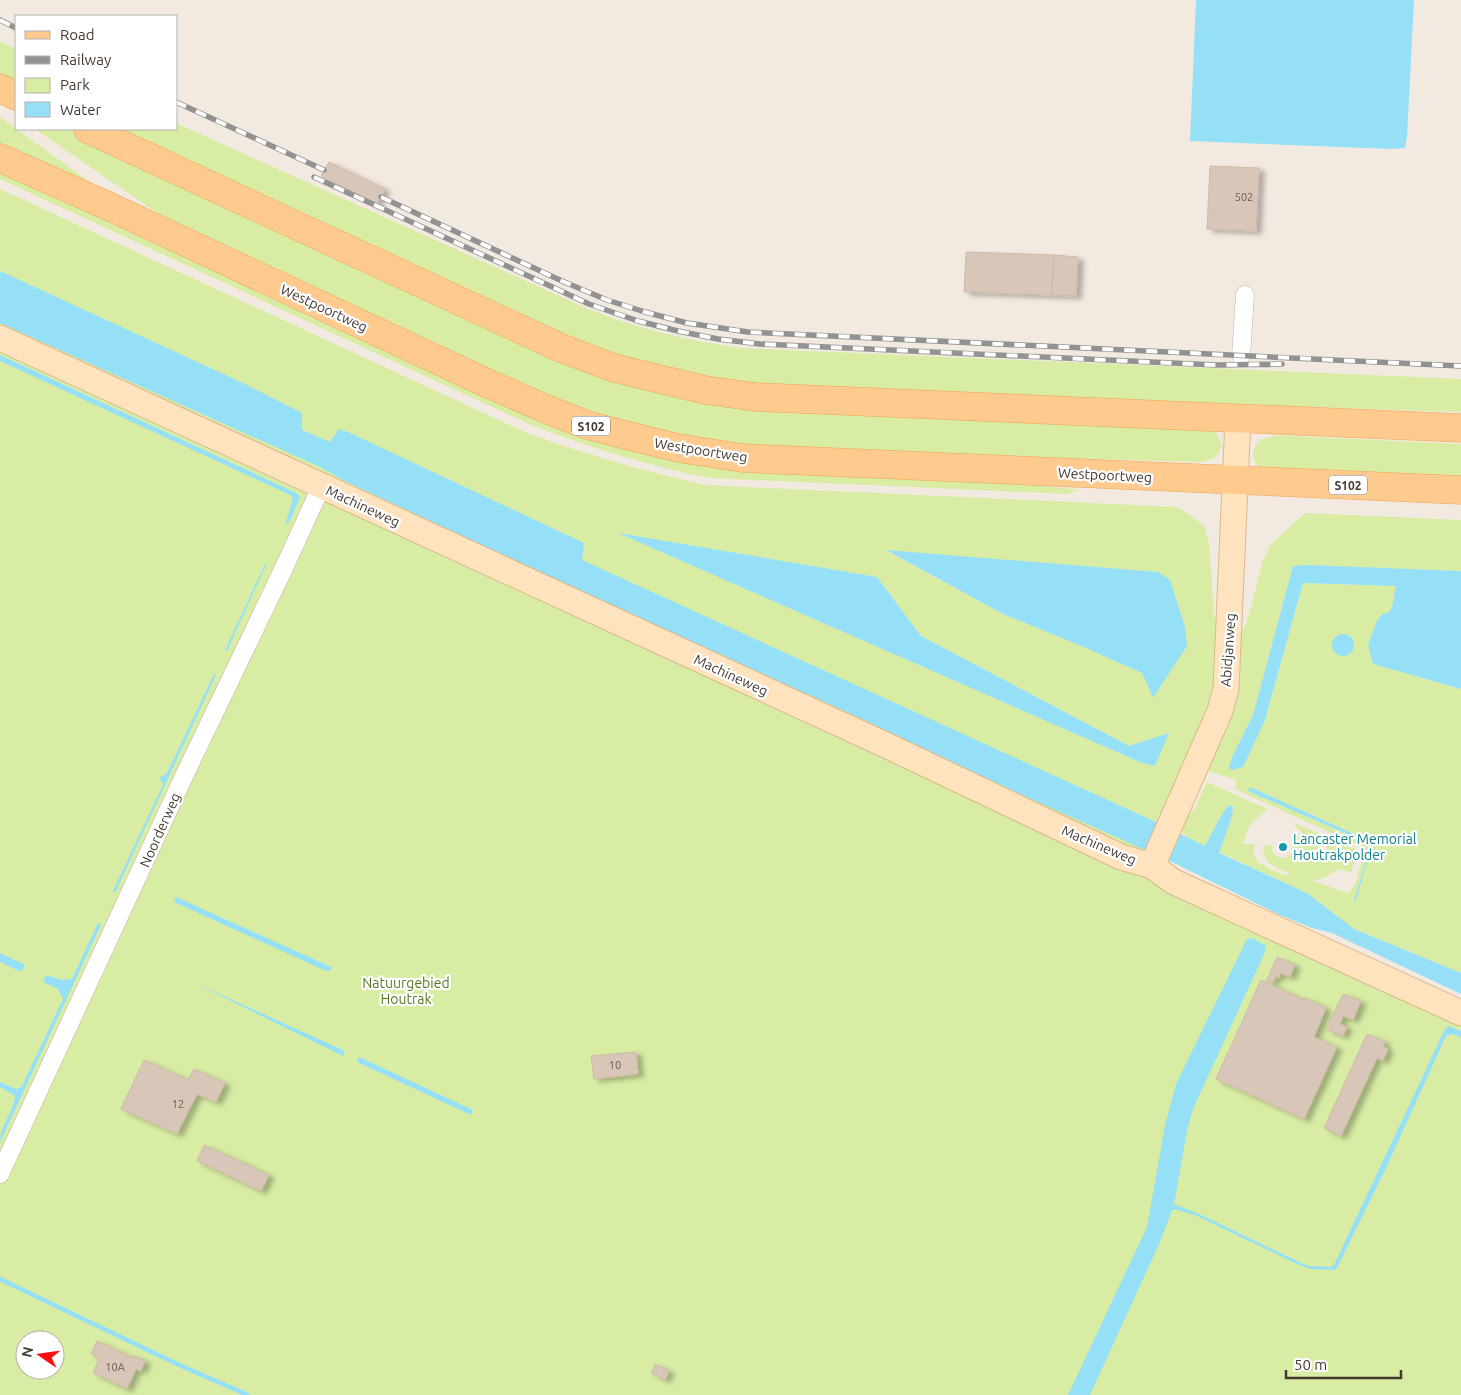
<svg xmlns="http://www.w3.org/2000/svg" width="1461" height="1395" font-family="Ubuntu,sans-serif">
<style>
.green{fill:#d8eca4;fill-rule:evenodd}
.water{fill:#95e0f7}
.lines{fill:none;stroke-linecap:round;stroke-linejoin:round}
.stream{stroke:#95e0f7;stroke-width:4.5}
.building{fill:#d8c6b8;stroke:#d0b9a8;filter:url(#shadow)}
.street-casing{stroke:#c1b2a5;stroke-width:19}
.secondary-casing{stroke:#dab88d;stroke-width:27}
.primary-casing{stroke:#efa352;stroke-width:29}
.street{stroke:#fff;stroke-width:18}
.secondary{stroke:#ffe3be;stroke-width:25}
.primary{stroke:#ffca8d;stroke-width:28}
.rail-casing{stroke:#929292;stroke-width:5.5}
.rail{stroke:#fff;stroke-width:4;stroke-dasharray:11;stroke-linecap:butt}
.culture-dot{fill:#0f9aa8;stroke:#fff;stroke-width:2}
.labels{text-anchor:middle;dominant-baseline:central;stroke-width:4.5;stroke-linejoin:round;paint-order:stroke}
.number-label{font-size:11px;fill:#695c53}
.shield{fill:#fff;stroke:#7c746f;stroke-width:1}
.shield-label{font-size:12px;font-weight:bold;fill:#443931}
.street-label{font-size:14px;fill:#443931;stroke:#fff}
.culture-label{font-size:14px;fill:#0d838f;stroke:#fff;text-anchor:start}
.park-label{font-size:14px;fill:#527a20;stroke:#fff}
</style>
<defs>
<filter id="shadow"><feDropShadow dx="5.5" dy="3" stdDeviation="2.5" flood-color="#0004"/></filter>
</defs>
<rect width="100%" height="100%" fill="#f2eae0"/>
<path class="green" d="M0 41 16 49V89L0 81Z
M0 117 117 202 0 148Z
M176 123 581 306C632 328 685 340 740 348L1461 379V412L847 391 735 385 616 363 102 129H176Z
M35 129H71L535 344 611 375 1204 428 1216 432 1222 446C1218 457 1212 460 1201 462L1066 458 993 463 789 453 598 421 195 239Z
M0 173 50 196 92 208 584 432 1078 490 1068 494 709 478C648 466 589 447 531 425L0 179Z
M0 189 527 433C587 455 643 471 705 485L1176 507 1189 514 1205 527 1209 543 1214 615 1220 631 1216 695 1145 851 1143 854 0 332ZM621 534 877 577 921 636 1129 746 1168 734 1155 765 1142 763ZM887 551 1158 572 1153 698 1142 673 1079 645 1003 614Z
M0 346 306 491 308 496 319 505 326 501 1461 1020V1395H0ZM25 1340H55V1370H25Z
M1273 436H1288L1461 444V482L1271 473C1261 468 1249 463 1254 450 1255 446 1257 442 1261 440 1264 438 1269 438 1273 436Z
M1305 513 1461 520V571L1293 566 1253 715 1232 757 1265 720 1303 583 1396 586 1392 607 1387 614 1377 621 1368 645 1417 677 1461 689V973L1354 929 1307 893 1219 852 1232 817 1233 807 1229 805 1222 814 1205 846 1188 838 1178 829 1184 814 1194 810 1207 782 1267 809 1249 826 1243 844H1254V856L1260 864 1262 863 1271 870 1288 876 1287 872C1271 866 1263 863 1263 845L1273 846 1272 851 1277 857 1285 858 1293 853 1294 838 1300 835 1323 850 1331 852 1319 841 1302 833 1292 822 1357 850 1351 873 1339 869 1324 878 1313 881 1348 893 1355 885 1365 848 1235 789 1236 780 1207 771 1235 644 1247 622 1263 561 1271 544ZM1250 787 1367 840 1372 844 1355 902 1354 900 1370 848 1368 843 1249 791Z"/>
<path class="water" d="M1196 0H1414L1407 137 1405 148 1391 149 1190 141Z
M0 271 245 384 302 413V430L330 442 339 429 348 432 584 543 582 560 1158 823 1205 846 1222 814 1229 805 1233 807 1232 817 1219 853 1307 893 1354 929 1461 973V994L1332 933 1312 928 1280 915 1174 863 1020 794 851 714 556 580 343 480 320 467 0 323Z
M0 355 296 493 300 497 291 519 285 526 293 498 290 495 0 361Z
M618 533 877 577 921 636 1129 746 1169 733 1155 766 1142 763Z
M886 550 1158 572 1170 580 1185 627 1187 646 1153 698 1142 673 1079 645 1003 614Z
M267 563 227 651 225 650 265 564Z
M1307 565 1461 571V689L1373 664 1368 645 1377 621 1383 613 1387 614 1392 607 1396 586 1303 583 1265 720 1243 767 1232 770 1229 768 1232 757 1253 715 1293 566Z
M1332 645a11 11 0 1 1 22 0a11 11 0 1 1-22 0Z
M214 674 216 675 115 893 113 891 162 787 163 783 160 780 161 776 165 775 168 771Z
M1250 787 1367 840 1372 845 1355 903 1354 900 1370 848 1368 843 1248 791Z
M176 897 331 967V970L326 971 174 902Z
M98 923 101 925 0 1142C0 1125 13 1113 15 1096L0 1087V1082L16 1089 20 1088 22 1086 63 999 58 989 43 982 46 975 62 980 72 979Z
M1252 938 1265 945 1266 950 1193 1109 1187 1131 1174 1204 1201 1215 1301 1263 1309 1266 1331 1267 1334 1265 1445 1029 1449 1026 1461 1031V1038L1454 1034 1446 1036 1387 1166 1338 1266 1335 1270 1311 1269 1299 1265 1197 1216 1178 1210H1172L1160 1242 1090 1395H1068L1147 1227 1165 1125 1176 1084 1247 939Z
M0 953 25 965 22 971H19L0 962Z
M188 980 345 1051 343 1056Z
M359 1057 473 1110 471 1115 357 1062Z"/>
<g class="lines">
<path class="stream" d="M0 1279 179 1365 248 1395"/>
</g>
<path class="building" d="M329 162 385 189 377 204 321 176Z
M1210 166 1259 168 1256 231 1207 229Z
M966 252 1054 255 1052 295 964 292Z
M1054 255 1078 257 1076 296 1052 295Z
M1277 957 1295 965 1290 977 1281 973 1279 978 1276 976 1272 983 1267 980Z
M1261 980 1304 1000 1305 998 1326 1008 1314 1037 1337 1047 1304 1119 1216 1079Z
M1343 994 1361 1001 1353 1020 1343 1016 1340 1024 1347 1027 1343 1036 1326 1029Z
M1367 1034 1385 1042 1383 1046 1388 1049 1383 1061 1377 1058 1341 1136 1324 1128Z
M636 1052 638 1074 594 1079 591 1056Z
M144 1060 188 1080 194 1069 225 1083 216 1102 197 1094 177 1134 121 1109Z
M204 1145 269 1175 261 1191 197 1161Z
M97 1341 133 1358 135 1356 145 1361 141 1371 136 1369 127 1389 93 1373 99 1359 91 1354Z
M655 1364 669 1371 665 1380 651 1373Z"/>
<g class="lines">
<g class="street-casing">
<path id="street" d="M1241 356 1245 295
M0 1174 185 774 283 570 321 487"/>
</g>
<g class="secondary-casing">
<path id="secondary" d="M0 338 890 747 1121 857 1152 866 1174 882 1461 1013
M1152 866 1220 711 1226 689 1238 418"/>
</g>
<g class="primary-casing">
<path id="primary" d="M0 88 16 96
M88 129 561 348 614 368 705 390 755 397 1461 428
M0 158 106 205 491 385 551 411 587 425 629 436 678 448 742 458 1461 490"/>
</g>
<use href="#street" class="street"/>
<use href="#secondary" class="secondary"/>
<use href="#primary" class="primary"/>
<g class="rail-casing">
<path id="rail" d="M0 20 16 28
M176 102 324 170
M314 177 589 304 638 321 678 331 718 339 760 344 1216 365 1282 364
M381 197 562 281 607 300 645 312 687 323 748 332 1461 366"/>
</g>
<use href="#rail" class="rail"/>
</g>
<circle class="culture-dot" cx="1283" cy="847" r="5"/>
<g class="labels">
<g class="number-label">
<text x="1244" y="197">502</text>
<text x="615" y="1065">10</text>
<text x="178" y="1104">12</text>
<text x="115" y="1367">10A</text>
</g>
<g class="shield">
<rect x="572" y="416.5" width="38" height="19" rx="4"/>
<rect x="1329" y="475.5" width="38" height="19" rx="4"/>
</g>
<g class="shield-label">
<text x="591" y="426">S102</text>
<text x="1348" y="485">S102</text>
</g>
<g class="street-label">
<text transform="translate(324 308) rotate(25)">Westpoortweg</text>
<text transform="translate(701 450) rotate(9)">Westpoortweg</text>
<text transform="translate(1105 475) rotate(3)">Westpoortweg</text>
<text transform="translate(363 506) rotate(25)">Machineweg</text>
<text transform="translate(1228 650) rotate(-86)">Abidjanweg</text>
<text transform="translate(731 675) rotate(25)">Machineweg</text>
<text transform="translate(160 830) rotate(-66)">Noorderweg</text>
<text transform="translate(1099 845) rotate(23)">Machineweg</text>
</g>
<g class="culture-label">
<text x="1293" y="839">Lancaster Memorial<tspan x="1293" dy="16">Houtrakpolder</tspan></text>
</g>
<g class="park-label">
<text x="406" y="983">Natuurgebied<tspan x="406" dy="16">Houtrak</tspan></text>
</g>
</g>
<rect x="15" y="15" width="162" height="115" fill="#ffffff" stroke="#b4b0ad"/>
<rect x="25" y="31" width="25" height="8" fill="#ffca8d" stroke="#b4b0ad"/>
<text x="60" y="40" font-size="15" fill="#443931">Road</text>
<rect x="25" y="56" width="25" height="8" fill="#929292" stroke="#b4b0ad"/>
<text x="60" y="65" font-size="15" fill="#443931">Railway</text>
<rect x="25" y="78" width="25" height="15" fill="#d8eca4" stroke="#b4b0ad"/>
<text x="60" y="90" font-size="15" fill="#443931">Park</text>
<rect x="25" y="102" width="25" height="15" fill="#95e0f7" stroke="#b4b0ad"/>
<text x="60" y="115" font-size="15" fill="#443931">Water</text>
<g transform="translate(40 1355) rotate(283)"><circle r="24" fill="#ffffff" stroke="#b4b0ad"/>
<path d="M0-4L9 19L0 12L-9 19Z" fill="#ff0b12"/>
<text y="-8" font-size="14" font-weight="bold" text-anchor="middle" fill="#443931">N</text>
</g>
<path d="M1286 1370v8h115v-8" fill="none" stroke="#443931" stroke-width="2.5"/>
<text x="1294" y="1370" font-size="15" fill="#443931" stroke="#ffffff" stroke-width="4" paint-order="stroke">50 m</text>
</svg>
